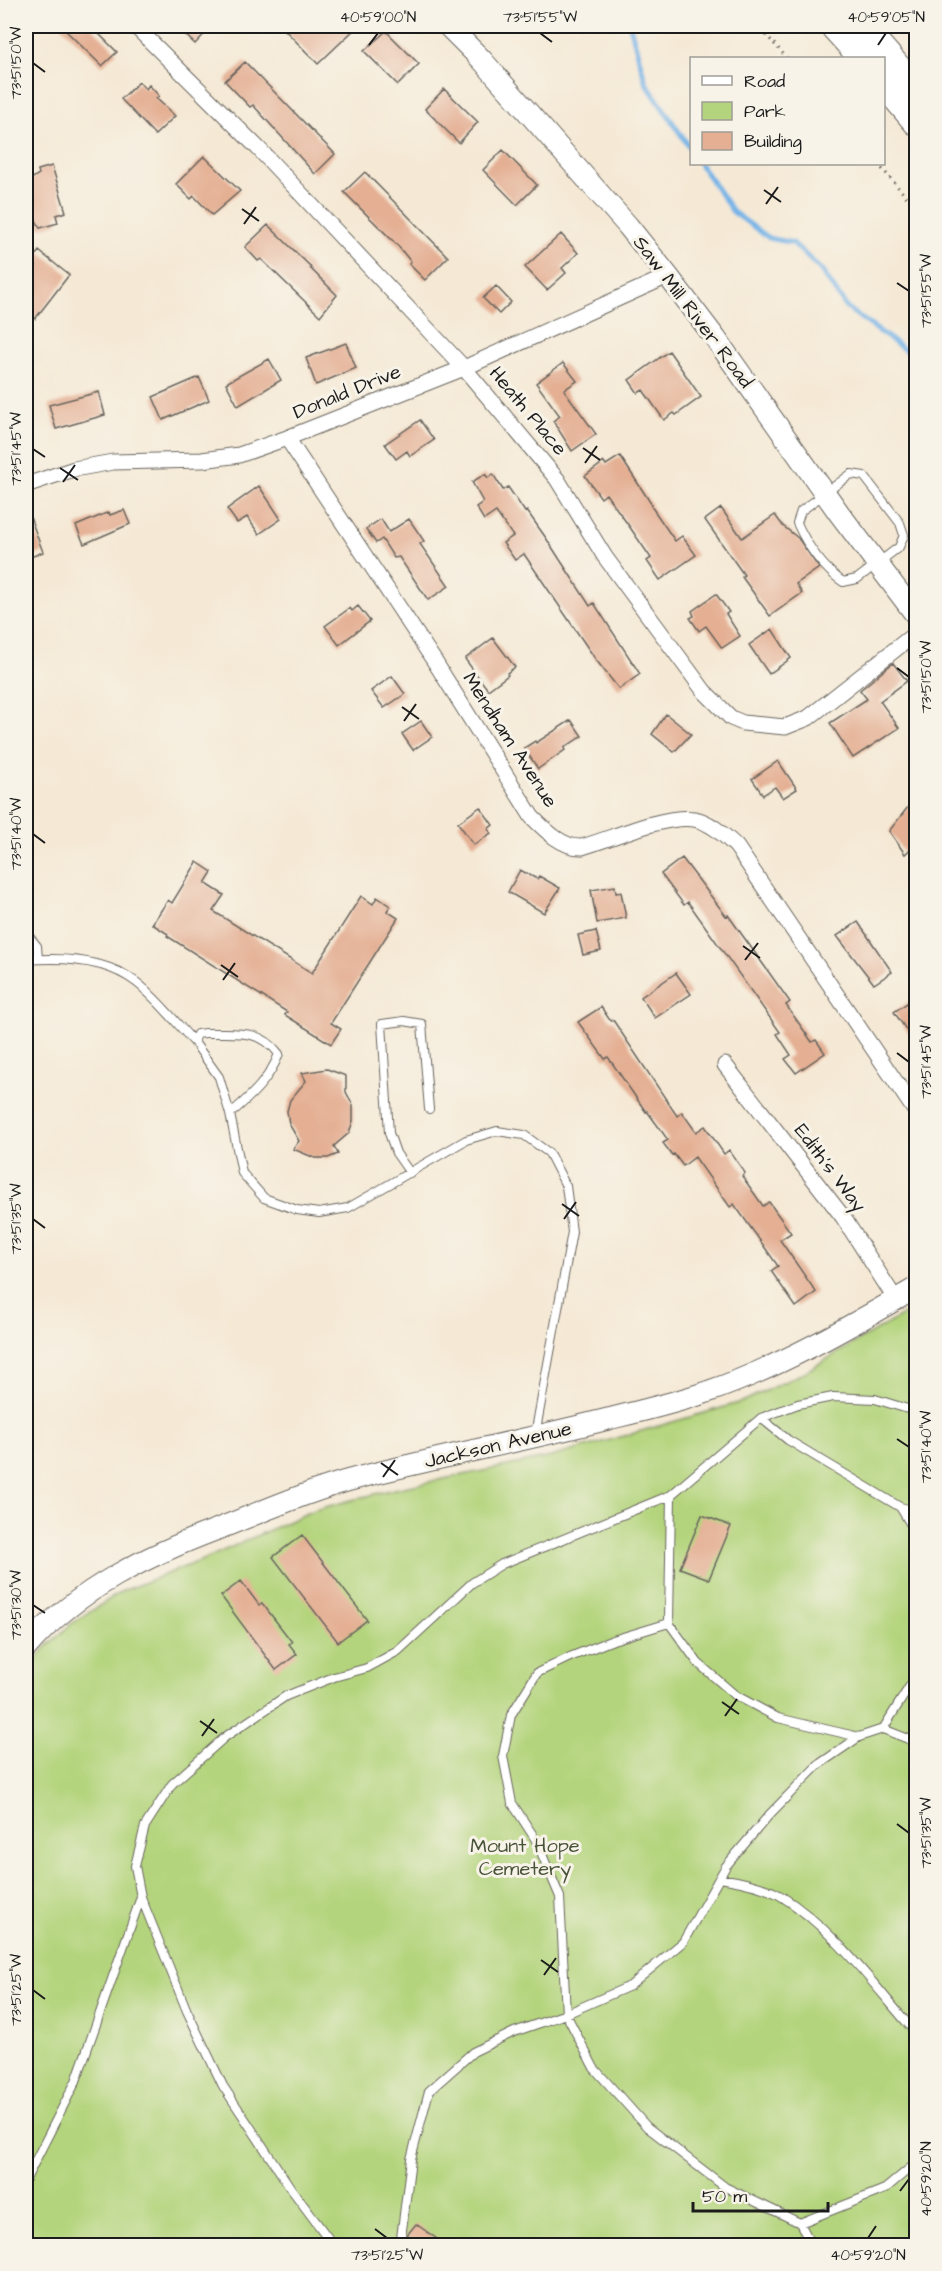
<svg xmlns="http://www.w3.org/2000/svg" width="942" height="2271" font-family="'Architects Daughter',sans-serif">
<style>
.green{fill:#b3d47c;stroke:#68784c;stroke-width:1.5}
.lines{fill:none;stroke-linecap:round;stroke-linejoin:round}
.stream{stroke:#73b3e7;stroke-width:5}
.building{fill:#e4af93}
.service-casing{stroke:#68645d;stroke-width:10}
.minor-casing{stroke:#68645d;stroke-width:17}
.secondary-casing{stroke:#68645d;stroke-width:23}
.trunk-casing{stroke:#68645d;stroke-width:28}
.path{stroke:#68645d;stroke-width:3;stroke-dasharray:1.5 4.5;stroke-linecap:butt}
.service{stroke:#fff;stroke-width:8}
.minor{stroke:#fff;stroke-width:15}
.secondary{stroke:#fff;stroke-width:21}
.trunk{stroke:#fff;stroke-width:26}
.ticks{fill:none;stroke:#1c1c1c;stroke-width:2}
.labels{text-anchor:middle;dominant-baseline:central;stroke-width:6;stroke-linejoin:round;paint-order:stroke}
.street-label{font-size:20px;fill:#1c1c1c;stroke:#f7f3e8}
.park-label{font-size:20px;fill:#495339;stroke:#f7f3e8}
.neatline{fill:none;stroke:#1c1c1c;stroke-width:2}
.ticks-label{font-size:15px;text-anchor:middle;fill:#1c1c1c}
</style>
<rect width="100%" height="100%" fill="#f7f3e8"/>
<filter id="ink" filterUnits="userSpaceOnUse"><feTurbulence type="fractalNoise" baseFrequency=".0167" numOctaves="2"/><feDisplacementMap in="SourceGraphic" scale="12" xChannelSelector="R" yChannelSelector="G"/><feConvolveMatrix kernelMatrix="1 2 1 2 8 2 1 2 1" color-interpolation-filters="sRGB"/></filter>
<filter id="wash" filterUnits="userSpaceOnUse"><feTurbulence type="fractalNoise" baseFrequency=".008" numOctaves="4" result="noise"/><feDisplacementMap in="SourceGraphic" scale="24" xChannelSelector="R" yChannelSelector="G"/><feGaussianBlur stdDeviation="1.35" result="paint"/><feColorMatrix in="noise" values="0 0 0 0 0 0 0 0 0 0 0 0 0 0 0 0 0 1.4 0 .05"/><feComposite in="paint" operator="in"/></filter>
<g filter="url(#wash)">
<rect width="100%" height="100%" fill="#f5e9d5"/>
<path class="green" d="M916 1307V2245H26V1673L46 1647 71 1624 122 1591 205 1559 314 1510 394 1489 551 1457 742 1402 803 1373Z"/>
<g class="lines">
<path class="stream" d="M630 26 646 83 692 151
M700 164 733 212 769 238 793 243 821 270 847 308 916 358"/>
</g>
<g id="blocks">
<path class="building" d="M61 26H91L117 52 102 66Z
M176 26H212L195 44Z
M281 26H358L318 64Z
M386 31 419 64 398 85 364 51Z
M245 62 335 154 315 174 253 105 250 107 225 81Z
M139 82 146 89 149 85 159 96 156 98 175 116 155 135 121 99Z
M444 89 478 122 459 143 425 109Z
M503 150 537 185 517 205 483 170Z
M204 156 240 191 212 215 194 196 191 199 176 184Z
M52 166 66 212 56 215 58 223 40 228 26 200V182L39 174 38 170Z
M365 172 448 257 425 280 409 264 411 262 398 246 344 192Z
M268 225 311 267 310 268 337 295 320 316 261 259 258 261 245 247Z
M561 234 578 253 562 268 566 273 547 290 525 267Z
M39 251 69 275 35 319 26 312V280L36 266 30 262Z
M496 286 511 302 499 314 483 298Z
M346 343 356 368 316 385 306 358Z
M669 351 701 397 676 415 674 413 664 420 643 390 638 393 629 380Z
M269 359 281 380 238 406 226 383Z
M563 363 577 381 564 390 596 434 572 451 553 421 560 416 536 383Z
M199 377 209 400 163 420 153 397Z
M99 392 105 415 56 429 49 405Z
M420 420 434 440 410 456 407 451 396 459 385 444Z
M620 456 652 505 651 506 675 541 682 536 696 555 660 580 647 561 651 558 629 526 606 494 601 498 585 476 604 462 606 465Z
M485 474 488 478 493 474 503 490 508 487 525 512 527 511 546 538 590 606 594 603 640 674 619 689 596 660 524 554 515 560 503 543 513 536 496 512 484 520 476 507 483 502 472 482Z
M259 486 281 519 259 534 247 517 237 523 227 509Z
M721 508 742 538 775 515 783 526 798 538 819 568 796 584 802 593 770 616 742 577 744 575 705 520Z
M27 509 43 552 26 559V510Z
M124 510 130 524 84 544 76 526 109 512 110 515Z
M381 519 389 532 409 519 424 541 420 544 449 586 428 600 399 557 394 558 382 539 376 543 366 529Z
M716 594 729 612 726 614 740 636 722 648 706 626 699 631 690 618 694 616 692 611Z
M358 606 370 621 339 645 325 626 350 608 352 611Z
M772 629 791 658 769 674 749 645Z
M493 638 515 667 507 673 508 675 488 690 465 659Z
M893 663 907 681 880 701 899 728 853 758 830 723 867 699 860 690Z
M392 676 405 694 384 708 371 691Z
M666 714 691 734 674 752 652 734Z
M571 720 582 736 564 748 565 750 538 769 524 748 535 741 536 743Z
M421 721 432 737 413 750 402 734Z
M778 761 797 789 783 798 775 787 763 795 752 779Z
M916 797V831L911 835 916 844 905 854 889 831Z
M480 807 493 825 488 829 491 833 474 845 458 823Z
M682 858 726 916 728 915 790 1002 786 1005 812 1042 816 1040 825 1053 796 1073 785 1059 791 1055 777 1034 780 1032 688 902 684 905 661 874Z
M197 862 212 872 205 883 224 895 213 911 312 973 361 896 373 904 377 897 390 906 387 911 398 918 331 1023 341 1029 331 1044 285 1015 287 1012 167 936 168 934 152 924 168 900 172 903Z
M520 870 537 879 539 876 560 888 544 913 508 892Z
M615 886 616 893 621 892 626 918 597 923 591 890Z
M858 922 892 972 874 984 837 936Z
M596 931 601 951 583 955 578 935Z
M676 973 691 994 655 1018 641 997Z
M916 997V1044L894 1012Z
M601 1007 609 1019 612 1021 613 1020 677 1116 682 1112 696 1132 705 1126 724 1154 729 1150 745 1173 742 1176 763 1206 769 1202 791 1233 780 1240 816 1292 796 1307 771 1271 778 1266 734 1204 730 1207 695 1157 683 1166 674 1154 672 1155 663 1143 668 1140 647 1111 646 1112 608 1057 605 1059 578 1022Z
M327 1069 346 1076V1092L353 1105V1121L349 1133 334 1146 338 1154 328 1158H315L293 1149 299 1141 289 1124 287 1111 290 1100 306 1081 302 1073Z
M702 1515 731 1526 709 1579 680 1568Z
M302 1535 367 1620 338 1642 273 1557Z
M241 1581 259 1605 262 1603 292 1642 289 1644 297 1654 276 1670 221 1596Z
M416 2224 447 2246H406L407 2235Z"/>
</g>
</g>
<g filter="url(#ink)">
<use href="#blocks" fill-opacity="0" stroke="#68645d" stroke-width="1.5"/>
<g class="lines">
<g class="service-casing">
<path id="service" d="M851 474 864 476 900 523 904 535 899 547 857 579 843 582C823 568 807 545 797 523L801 511Z
M26 933 37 946 38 959
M26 960C62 957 106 959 136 982 156 997 177 1024 194 1042
M230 1114C251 1096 269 1080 279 1054 260 1028 235 1034 205 1033L197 1034 194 1042 219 1077 230 1114 242 1173 264 1198 297 1210 319 1213 348 1208 466 1140 497 1131 524 1135 549 1153 566 1186 572 1232 535 1435
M410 1173 396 1153 389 1133 382 1024 404 1021 422 1024 429 1109
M761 1418 788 1440 900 1507 916 1533
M671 1495 669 1623 698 1663 735 1695 778 1718 859 1737
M900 1507 916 1511
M669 1623 613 1640 570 1657 537 1673 511 1715 503 1756 512 1803 536 1840 560 1897 566 2014 594 2068 647 2127 725 2187 800 2223 812 2246
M883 1729 916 1742
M719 1878C739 1881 764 1886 781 1896 834 1929 875 1987 916 2033
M26 2179 76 2081 141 1897
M800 2223 885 2189 916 2163
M334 2246 292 2190 223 2086 187 2011 141 1897 135 1866 145 1826 172 1784 225 1737 286 1696 334 1677 367 1668 398 1651 472 1583 502 1564 671 1495 761 1418 798 1404 833 1397 875 1399 911 1410 916 1415
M400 2246 411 2159 429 2091 473 2052 514 2032 566 2014 630 1986 683 1942 726 1866 769 1815 818 1765 859 1737 883 1729 916 1676"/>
</g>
<g class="minor-casing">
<path id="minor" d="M135 26 258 148 464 368 557 479 605 557 704 691 731 718 743 723 785 727 808 718 916 633
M287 438 435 662 532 817C546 831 563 848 582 847 613 838 663 815 694 819 709 821 725 836 736 846L916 1112
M26 485 74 469 113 462 202 460 239 455 287 438 464 368 668 276
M725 1065 843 1217 896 1300"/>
</g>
<g class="secondary-casing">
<path id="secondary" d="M448 26 482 60 628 226 668 276 716 339 839 513 916 615
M26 1648C77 1588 151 1554 223 1527 268 1509 314 1489 361 1477 443 1456 526 1440 608 1419 641 1411 675 1403 707 1392 780 1367 849 1327 916 1288"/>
</g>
<g class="trunk-casing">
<path id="trunk" d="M833 26 862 58
M862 26 916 88
M884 84 916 122"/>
</g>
<path class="path" d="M758 26 787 58
M878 164 916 208"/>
<use href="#service" class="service"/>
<use href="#minor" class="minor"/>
<use href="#secondary" class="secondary"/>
<use href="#trunk" class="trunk"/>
</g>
</g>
<path class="ticks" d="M540 33 552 42M369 45 378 33M878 45 886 33M33 63 45 72M764 190 781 202M766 204 778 187M242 209 259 221M244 224 256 207M897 283 909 291M583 448 600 460M33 449 45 457M585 463 597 446M60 468 78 480M63 482 75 465M897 668 909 677M402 707 419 719M404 721 416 704M33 834 45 843M743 946 760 958M745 960 758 943M221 965 238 977M223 980 235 963M897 1053 909 1062M562 1204 579 1216M33 1219 45 1228M564 1219 576 1202M897 1439 909 1447M381 1463 398 1475M383 1477 395 1460M33 1605 45 1613M722 1702 739 1714M725 1716 737 1699M200 1721 217 1733M202 1736 214 1719M897 1824 909 1833M541 1960 558 1972M544 1975 556 1958M33 1990 45 1999M900 2191 909 2179M375 2229 387 2238M868 2238 876 2226"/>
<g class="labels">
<g class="street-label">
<text transform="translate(693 312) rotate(53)">Saw Mill River Road</text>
<text transform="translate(347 392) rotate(-22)">Donald Drive</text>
<text transform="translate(528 411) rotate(50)">Heath Place</text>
<text transform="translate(510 740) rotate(57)">Mendham Avenue</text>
<text transform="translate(830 1168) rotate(53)">Edith's Way</text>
<text transform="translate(498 1445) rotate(-13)">Jackson Avenue</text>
</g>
<g class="park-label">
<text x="525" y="1846">Mount Hope<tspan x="525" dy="23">Cemetery</tspan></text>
</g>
</g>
<rect width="942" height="2271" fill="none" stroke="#f7f3e8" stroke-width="66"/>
<rect x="690" y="57" width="195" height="108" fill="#f7f3e8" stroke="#9f9d96" stroke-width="1.5"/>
<rect x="702" y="76" width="30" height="9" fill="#ffffff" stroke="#9f9d96" stroke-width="1.5"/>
<text x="744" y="87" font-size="18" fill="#1c1c1c">Road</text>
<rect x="702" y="102" width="30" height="18" fill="#b3d47c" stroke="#9f9d96" stroke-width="1.5"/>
<text x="744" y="117" font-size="18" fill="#1c1c1c">Park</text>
<rect x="702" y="132" width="30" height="18" fill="#e4af93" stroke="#9f9d96" stroke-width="1.5"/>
<text x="744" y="147" font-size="18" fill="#1c1c1c">Building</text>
<path d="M693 2202v9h135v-9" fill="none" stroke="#1c1c1c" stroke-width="3"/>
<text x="702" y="2202" font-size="18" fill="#1c1c1c" stroke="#f7f3e8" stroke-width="4.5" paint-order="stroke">50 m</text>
<rect x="33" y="33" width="876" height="2205" class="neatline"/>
<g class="ticks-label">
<text x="378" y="22">40°59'00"N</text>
<text x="540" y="22">73°51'55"W</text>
<text x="886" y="22">40°59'05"N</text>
<text transform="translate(16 63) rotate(-90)" y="5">73°51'50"W</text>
<text transform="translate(926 291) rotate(-90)" y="5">73°51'55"W</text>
<text transform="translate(16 449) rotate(-90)" y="5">73°51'45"W</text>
<text transform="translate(926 677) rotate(-90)" y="5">73°51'50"W</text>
<text transform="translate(16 834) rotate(-90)" y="5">73°51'40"W</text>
<text transform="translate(926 1062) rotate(-90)" y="5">73°51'45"W</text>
<text transform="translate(16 1219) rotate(-90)" y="5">73°51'35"W</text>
<text transform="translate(926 1447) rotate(-90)" y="5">73°51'40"W</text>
<text transform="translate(16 1605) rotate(-90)" y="5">73°51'30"W</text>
<text transform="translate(926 1833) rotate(-90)" y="5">73°51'35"W</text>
<text transform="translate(16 1990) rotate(-90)" y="5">73°51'25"W</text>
<text transform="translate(926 2179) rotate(-90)" y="5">40°59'20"N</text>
<text x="387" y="2260">73°51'25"W</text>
<text x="868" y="2260">40°59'20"N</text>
</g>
</svg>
